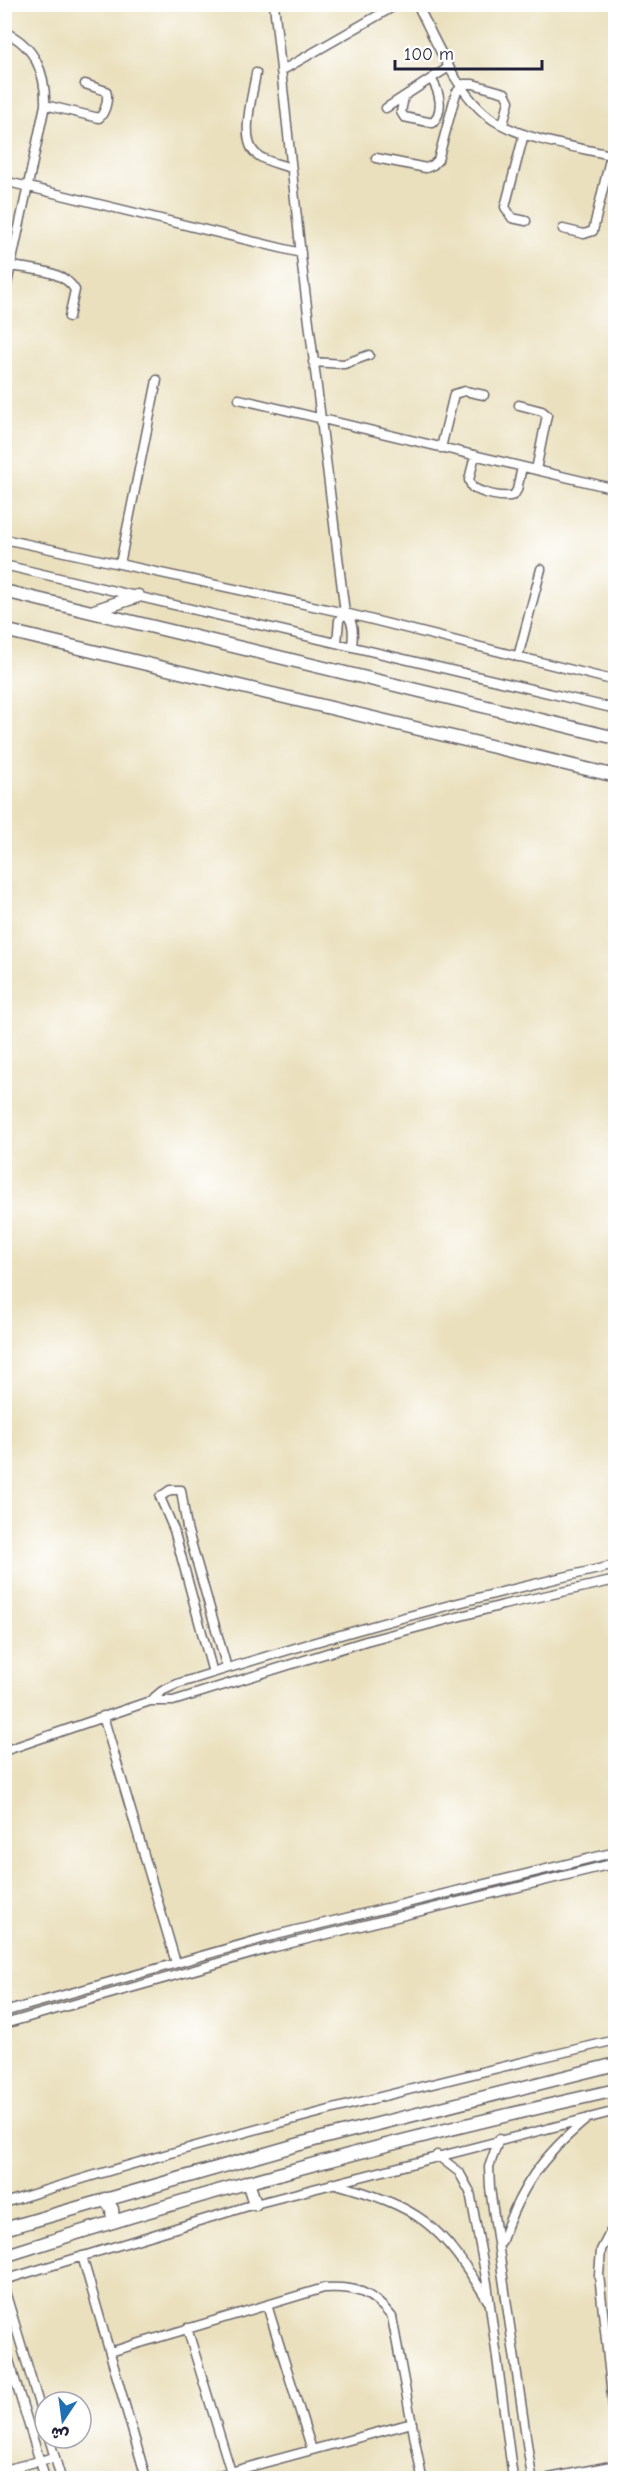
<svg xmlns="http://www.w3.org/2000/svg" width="620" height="2483" font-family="'Comic Neue','Playpen Sans Arabic',sans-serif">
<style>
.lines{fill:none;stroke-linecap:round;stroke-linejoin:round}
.street-casing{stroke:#686468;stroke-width:11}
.secondary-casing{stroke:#686468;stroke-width:15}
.street{stroke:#fff;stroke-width:8}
.secondary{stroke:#fff;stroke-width:12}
</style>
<rect width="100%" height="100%" fill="#fff"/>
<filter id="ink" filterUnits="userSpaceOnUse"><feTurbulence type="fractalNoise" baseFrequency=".0167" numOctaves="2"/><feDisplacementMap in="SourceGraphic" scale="12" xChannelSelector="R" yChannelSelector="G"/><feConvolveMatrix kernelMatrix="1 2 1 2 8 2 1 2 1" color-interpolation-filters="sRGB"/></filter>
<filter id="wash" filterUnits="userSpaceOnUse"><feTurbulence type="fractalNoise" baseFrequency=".008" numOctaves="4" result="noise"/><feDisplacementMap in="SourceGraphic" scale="24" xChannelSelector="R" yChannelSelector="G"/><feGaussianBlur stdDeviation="1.35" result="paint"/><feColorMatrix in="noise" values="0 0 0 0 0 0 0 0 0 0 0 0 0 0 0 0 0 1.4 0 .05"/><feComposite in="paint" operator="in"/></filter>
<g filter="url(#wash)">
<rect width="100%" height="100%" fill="#eae0bd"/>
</g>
<g filter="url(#ink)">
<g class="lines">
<g class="street-casing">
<path id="street" d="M274 4 303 274 345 613C355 623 353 634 352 647
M417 4C437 43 460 103 500 124 534 142 578 147 616 156
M4 32C35 45 46 74 45 105L4 298
M281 71 398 4
M256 73C253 94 239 140 256 154 265 162 280 164 291 168
M404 97 401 112 404 117 433 123C444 110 440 93 432 80
M45 105 99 118C105 113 109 99 106 91L85 84
M386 108 449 67
M524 134 505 207 512 218 526 221
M376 158 426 168 433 165 438 160 456 93 464 84H473L505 93 509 101 503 125
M4 181 301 253
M563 229 584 234 593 231 611 155
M12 266C33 270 64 270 75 290L69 317
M313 362 344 364 369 355
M239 399 616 489
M519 405 542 411 547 415 536 470
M441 448 454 394 465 391 484 395
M475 455 469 480 472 487C482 493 503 499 514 495L517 490 522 467
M4 539 345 613 616 681
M120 564 157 380
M4 565 616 709
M337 643 339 620 345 613
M518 657 541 569
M213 1673 174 1530 160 1497 170 1490H181L187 1528 227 1668
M150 1701H173L366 1641 503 1605 616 1580
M103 1716 176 1963
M4 1751 150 1701 162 1691 177 1684C322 1638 467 1598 616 1565
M4 2012 272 1936 616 1852
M4 2024 275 1947 616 1863
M499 2139 489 2167 490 2188 532 2478
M437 2155 459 2172 470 2192 487 2283 513 2478
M332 2183C420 2207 440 2223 488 2301
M4 2203C206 2139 410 2088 616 2040
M616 2221 601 2250 599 2275 616 2433
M501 2243C520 2187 542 2156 588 2118
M82 2256 146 2478
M4 2280 255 2204 616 2111
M4 2288 45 2424
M267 2305 312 2450
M187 2328 231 2472
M4 2344 45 2478
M110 2352 324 2288C356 2286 372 2292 392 2317L422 2478
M4 2376 13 2372
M49 2438 61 2478
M4 2470 55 2457
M208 2478 412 2423
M549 2478 616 2465"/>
</g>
<g class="secondary-casing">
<path id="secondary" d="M4 591 616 738
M94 611 138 596
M4 630 616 776
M248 2182 255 2204
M105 2199 112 2209 113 2222
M4 2229 314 2140 616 2064
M4 2256C205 2191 409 2136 616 2090"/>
</g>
<use href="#street" class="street"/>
<use href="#secondary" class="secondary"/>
</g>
</g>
<rect width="620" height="2483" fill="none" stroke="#fff" stroke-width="24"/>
<g transform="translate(63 2420) rotate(193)"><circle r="28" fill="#ffffff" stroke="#a7a7b1" stroke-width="1.5"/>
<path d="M0-4.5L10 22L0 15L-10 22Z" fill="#1f6fb2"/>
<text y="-9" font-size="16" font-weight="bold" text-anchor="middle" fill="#22223b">ش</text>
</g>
<path d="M395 60v9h147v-9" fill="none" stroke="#22223b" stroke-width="3"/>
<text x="404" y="60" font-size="18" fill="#22223b" stroke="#ffffff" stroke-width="4.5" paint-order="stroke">100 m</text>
</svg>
